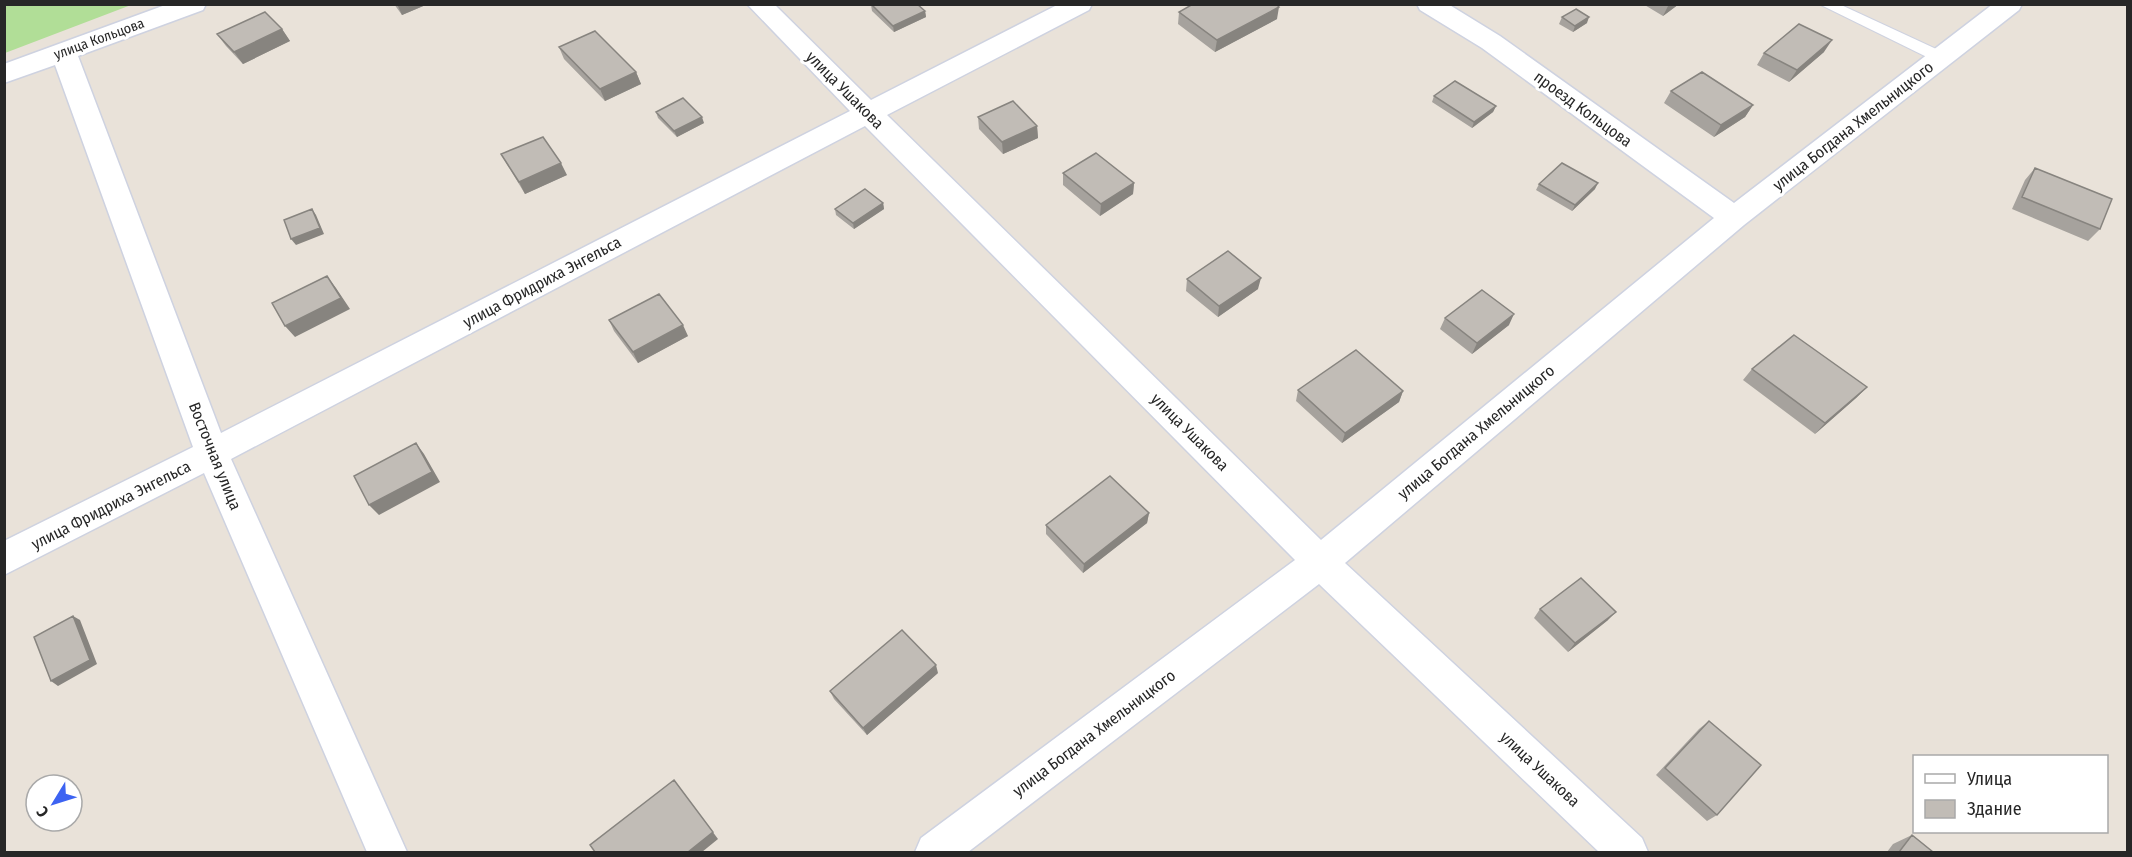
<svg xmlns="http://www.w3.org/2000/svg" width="2132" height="857" font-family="'Fira Sans Condensed',sans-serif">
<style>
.green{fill:#b1de97}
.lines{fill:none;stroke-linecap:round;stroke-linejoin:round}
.service-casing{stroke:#ced2e0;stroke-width:2}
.minor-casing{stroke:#ced2e0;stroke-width:3}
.service{fill:#fff;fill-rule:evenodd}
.minor{fill:#fff;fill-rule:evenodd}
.wall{fill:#a6a29d}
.shaded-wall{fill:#87847f}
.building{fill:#c1bcb6;stroke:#87847f;stroke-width:1.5}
.labels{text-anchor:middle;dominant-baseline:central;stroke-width:6;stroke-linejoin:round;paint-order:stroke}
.far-street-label{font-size:14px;fill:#272727;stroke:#fff}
.street-label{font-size:16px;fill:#272727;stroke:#fff}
</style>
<rect width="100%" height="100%" fill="#e9e2d9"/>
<path class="green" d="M5 4H131V5L5 53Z"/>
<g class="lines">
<g class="service-casing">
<path id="service" d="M1819 4H1839L1947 54 1950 58 1942 63 1937 62Z"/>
</g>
<g class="minor-casing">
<path id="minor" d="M168 4H206L203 10 78 56 221 433 850 111 747 4H774L871 100 1059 4H1092L1089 10 887 115 1321 540 1714 218 1482 48 1420 10 1417 4H1448L1500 36 1734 203 1993 4H2022L2019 10 1744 225 1345 563 1642 838 1648 852H1599L1319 584 968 852H915L921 838 1295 560 865 126 231 459 407 852H367L204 473 4 575V541L193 447 55 65 4 83V64Z"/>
</g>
<use href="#service" class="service"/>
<use href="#minor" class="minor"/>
</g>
<path class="wall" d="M394 4H428L402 15Z
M1643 4H1679L1663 16Z
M871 5 925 11 926 17 894 32 872 11Z
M1179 12 1277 19 1215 52 1178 24Z
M1562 17 1587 23 1573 32 1559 24Z
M282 29 290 41 243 64 226 46 217 34Z
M559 47 636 72 641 84 605 101 564 59Z
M1824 52 1789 82 1757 65 1764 53Z
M1671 91 1753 105 1745 117 1714 137 1664 103Z
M1434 96 1496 106 1493 112 1472 128 1432 102Z
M656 112 704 123 677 137 658 118Z
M978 117 1037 126 1038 138 1003 154 979 129Z
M501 154 567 175 525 194 508 166Z
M2035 168 2100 229 2088 241 2012 209 2025 180Z
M1063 173 1134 183 1133 194 1100 216 1063 185Z
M1539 184 1595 189 1572 211 1536 190Z
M883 203 884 209 854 229 836 215 835 209Z
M1187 279 1258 289 1218 317 1186 291Z
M1445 318 1509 325 1472 354 1440 329Z
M609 320 688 336 638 363 614 331Z
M1752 369 1867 387 1856 398 1815 434 1743 380Z
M1298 390 1403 391 1399 402 1342 443 1296 401Z
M1149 513 1147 523 1083 573 1046 534V525Z
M1540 609 1608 620 1568 652 1534 618Z
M938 673 867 735 834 699 830 691Z
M1709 721 1717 815 1707 821 1656 775 1699 729Z
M1912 835 1933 852H1887L1893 844Z"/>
<path class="shaded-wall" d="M397 4H428L402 15Z
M1669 4H1679L1663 16Z
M1279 7 1277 19 1215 52 1217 40Z
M925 11 926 17 894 32 893 26Z
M1589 17 1587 23 1573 32 1575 26Z
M282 29 290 41 243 64 234 52Z
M1832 40 1824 52 1789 82 1797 70Z
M636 72 641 84 605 101 600 89Z
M1753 105 1745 117 1714 137 1721 125Z
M1496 106 1493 112 1472 128 1474 122Z
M702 117 704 123 677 137 674 131Z
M1037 126 1038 138 1003 154 1002 142Z
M561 163 567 175 525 194 519 182Z
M1134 183 1133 194 1100 216 1101 204Z
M1598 183 1595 189 1572 211 1575 205Z
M883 203 884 209 854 229 853 223Z
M312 209 316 215 324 234 296 245 291 239Z
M327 276 336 288 350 309 295 337 285 326Z
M1261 278 1258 289 1218 317 1219 306Z
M1514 314 1509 325 1472 354 1477 343Z
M683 325 688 336 638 363 633 352Z
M1867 387 1856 398 1815 434 1825 423Z
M1403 391 1399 402 1342 443 1345 433Z
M416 443 424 454 440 482 379 515 369 505Z
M1149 513 1147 523 1083 573 1084 564Z
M1616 612 1608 620 1568 652 1575 643Z
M73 616 80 620 97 664 58 686 51 681Z
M936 665 938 673 867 735 863 728Z
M674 780 718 839 702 852H688Z"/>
<path class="building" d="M871 4H917L925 11 893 26Z
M1193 4H1276L1279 7 1217 40 1179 12Z
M1576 9 1589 17 1575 26 1562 17Z
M265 12 282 29 234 52 217 34Z
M1799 24 1832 40 1797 70 1764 53Z
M595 31 636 72 600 89 559 47Z
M1702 72 1753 105 1721 125 1671 91Z
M1455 81 1496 106 1474 122 1434 96Z
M683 98 702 117 674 131 656 112Z
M1013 101 1037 126 1002 142 978 117Z
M543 137 561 163 519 182 501 154Z
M1096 153 1134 183 1101 204 1063 173Z
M1562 163 1598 183 1575 205 1539 184Z
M2035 168 2112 199 2100 229 2022 197Z
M865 189 883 203 853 223 835 209Z
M312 209 320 228 291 239 284 220Z
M1228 251 1261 278 1219 306 1187 279Z
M327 276 341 298 285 326 272 303Z
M1482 290 1514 314 1477 343 1445 318Z
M659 294 683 325 633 352 609 320Z
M1794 335 1867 387 1825 423 1752 369Z
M1356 350 1403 391 1345 433 1298 390Z
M416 443 432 472 369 505 354 476Z
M1110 476 1149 513 1084 564 1046 525Z
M1581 578 1616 612 1575 643 1540 609Z
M73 616 90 660 51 681 34 637Z
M902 630 936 665 863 728 830 691Z
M1709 721 1761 765 1717 815 1665 768Z
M674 780 713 832 688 852H595L590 845Z
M1912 835 1933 852H1899Z"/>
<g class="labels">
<g class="far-street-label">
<text transform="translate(99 39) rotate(-20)">улица Кольцова</text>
</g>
<g class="street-label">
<text transform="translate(845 90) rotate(45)">улица Ушакова</text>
<text transform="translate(1583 109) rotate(36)">проезд Кольцова</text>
<text transform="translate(1853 126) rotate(-38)">улица Богдана Хмельницкого</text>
<text transform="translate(542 282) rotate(-28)">улица Фридриха Энгельса</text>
<text transform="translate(1190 432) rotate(45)">улица Ушакова</text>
<text transform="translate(1476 432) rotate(-40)">улица Богдана Хмельницкого</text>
<text transform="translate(215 456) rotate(68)">Восточная улица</text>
<text transform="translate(111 505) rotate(-27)">улица Фридриха Энгельса</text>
<text transform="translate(1094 733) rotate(-37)">улица Богдана Хмельницкого</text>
<text transform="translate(1540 769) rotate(43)">улица Ушакова</text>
</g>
</g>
<rect width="2132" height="857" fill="none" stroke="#272727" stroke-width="12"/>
<rect x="1913" y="755" width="195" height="78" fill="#ffffff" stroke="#a9a9a9" stroke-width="1.5"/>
<rect x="1925" y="774" width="30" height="9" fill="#ffffff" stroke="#a9a9a9" stroke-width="1.5"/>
<text x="1967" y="785" font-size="18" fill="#272727">Улица</text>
<rect x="1925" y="800" width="30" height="18" fill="#c1bcb6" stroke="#a9a9a9" stroke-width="1.5"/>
<text x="1967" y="815" font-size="18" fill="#272727">Здание</text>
<g transform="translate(54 803) rotate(232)"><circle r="28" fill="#ffffff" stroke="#a9a9a9" stroke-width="1.5"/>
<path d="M0-4.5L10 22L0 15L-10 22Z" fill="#3d63f2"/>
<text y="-9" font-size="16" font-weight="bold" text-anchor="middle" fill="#272727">С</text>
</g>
</svg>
